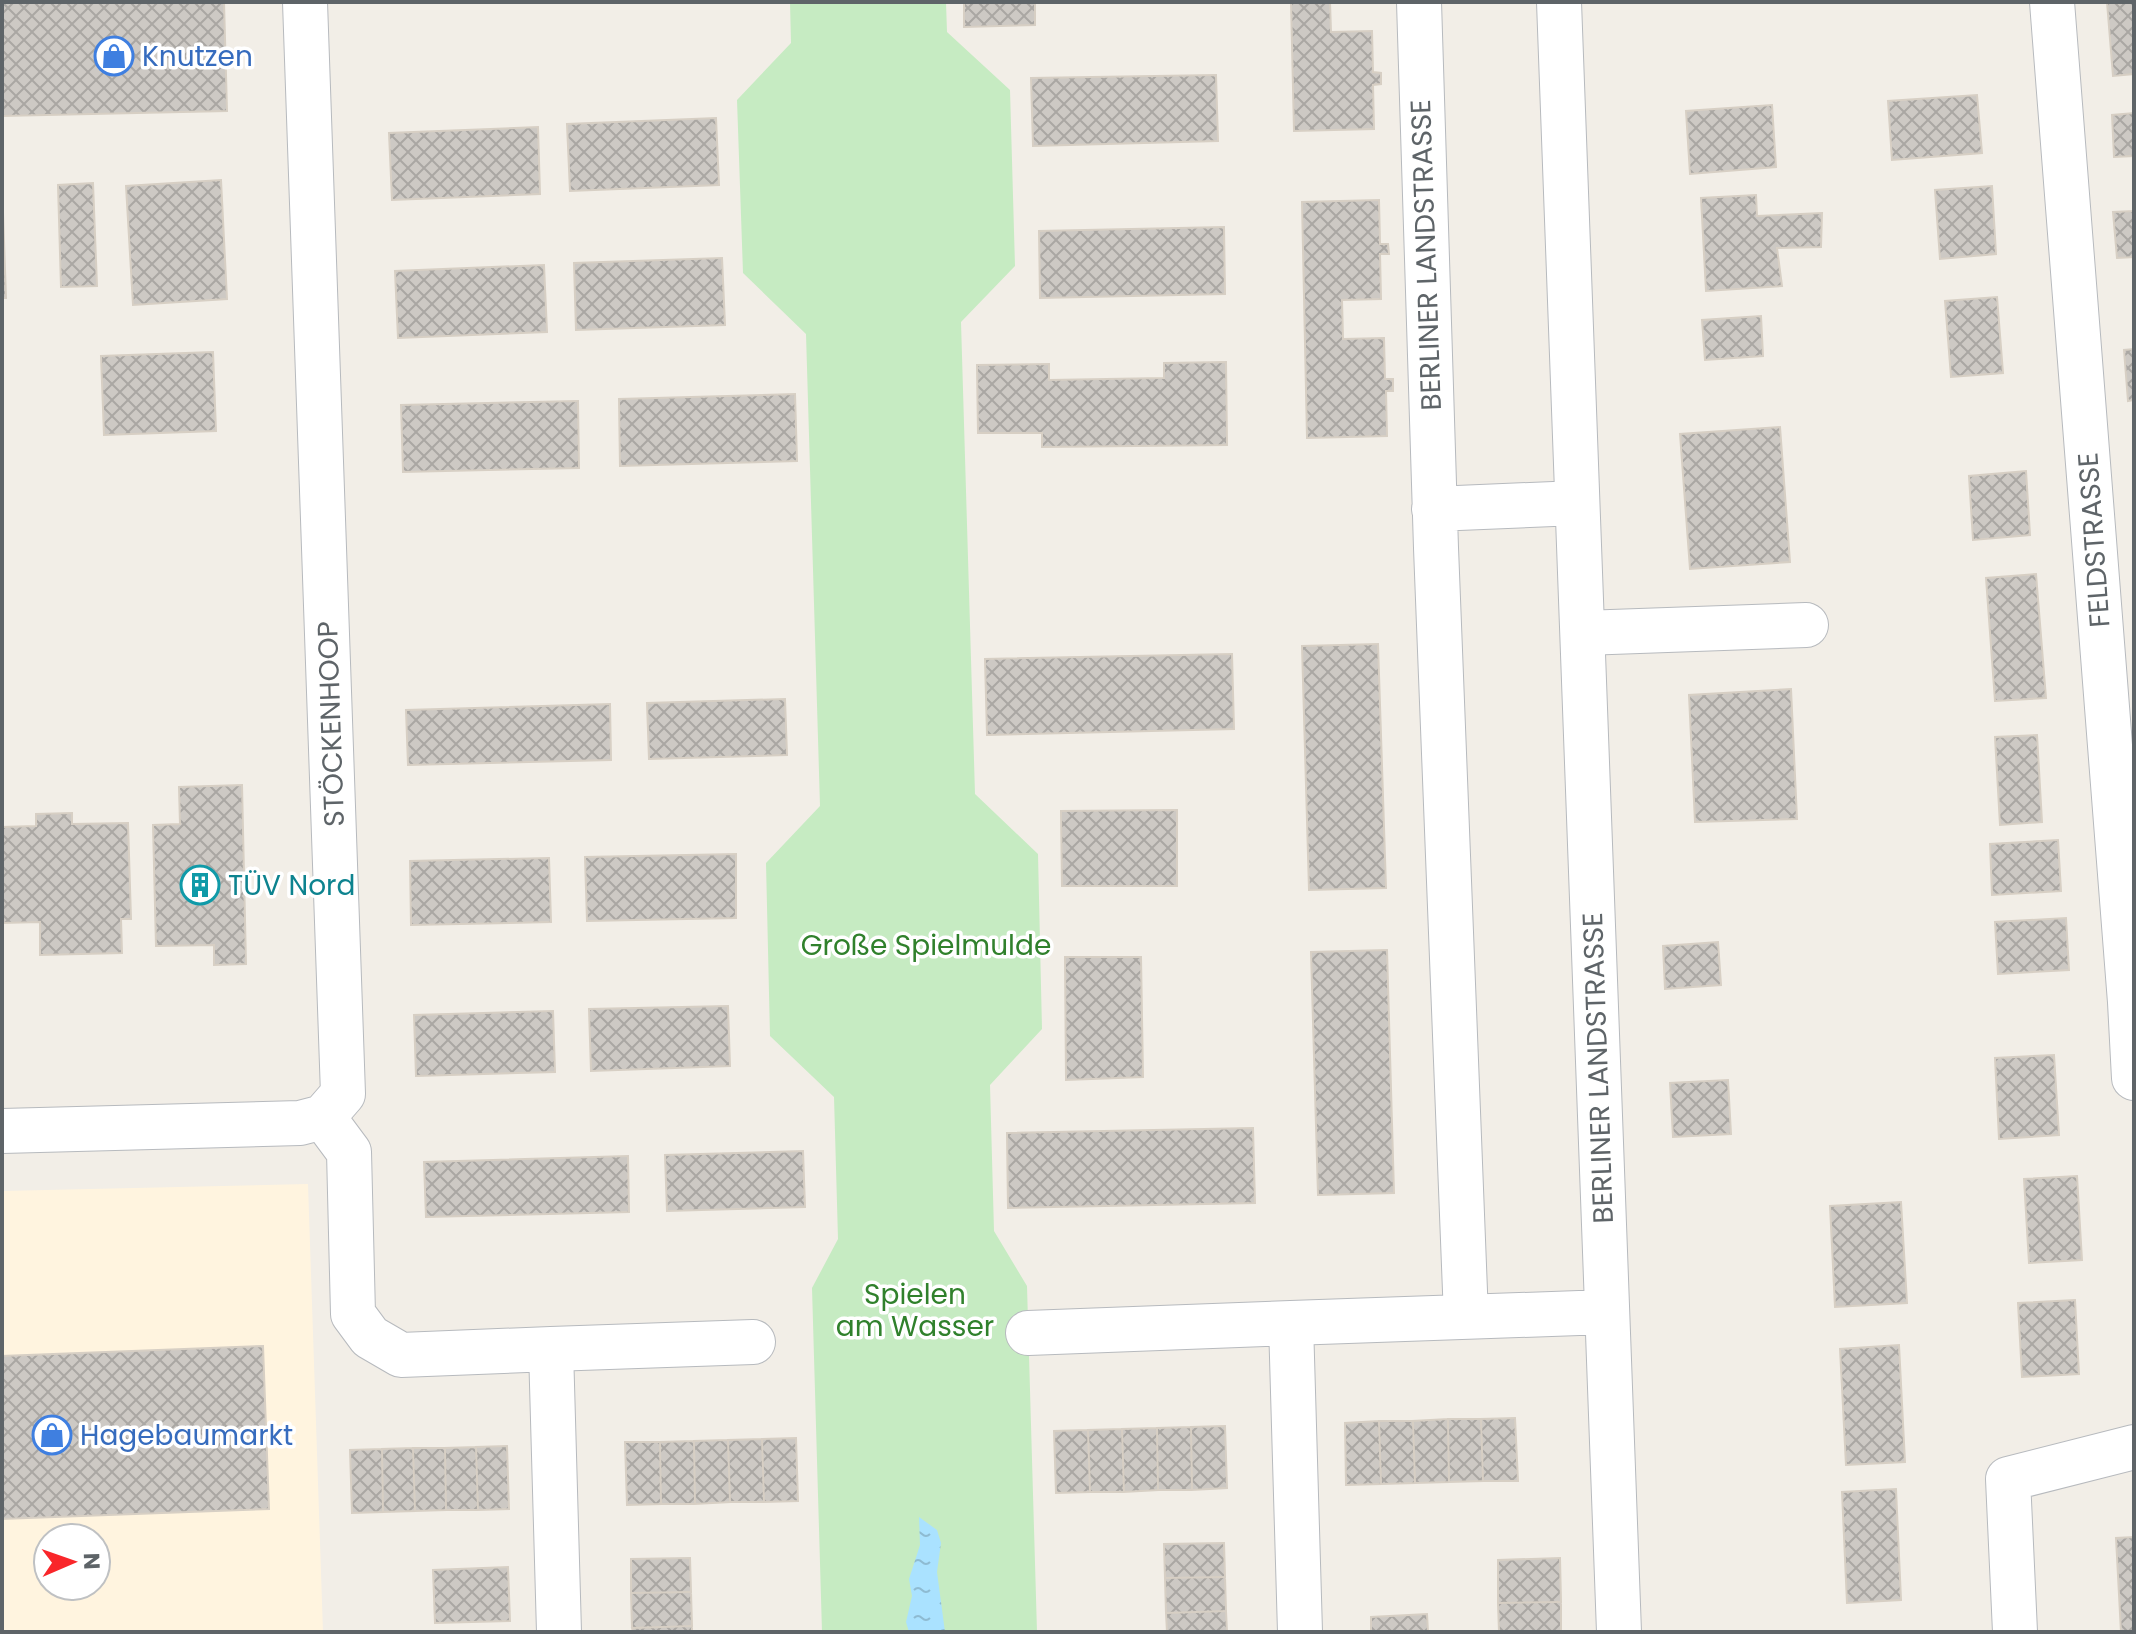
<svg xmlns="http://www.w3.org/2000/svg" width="2136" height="1634" font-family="Poppins,sans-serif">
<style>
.commercial{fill:#fff4df;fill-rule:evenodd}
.park{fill:#c6ebc2}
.water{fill:url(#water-ripples)}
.building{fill:url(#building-cross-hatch);stroke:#d7cfc4;stroke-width:2}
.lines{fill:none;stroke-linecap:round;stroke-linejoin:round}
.minor-casing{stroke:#b7babe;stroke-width:46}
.minor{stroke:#fff;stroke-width:44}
.labels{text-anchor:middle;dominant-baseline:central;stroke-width:7;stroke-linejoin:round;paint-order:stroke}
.shop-label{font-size:28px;fill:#366cbe;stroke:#fff;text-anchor:start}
.street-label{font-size:28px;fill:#5e6468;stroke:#fff}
.culture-label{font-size:28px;fill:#0d838f;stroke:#fff;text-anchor:start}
.park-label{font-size:28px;fill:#30812c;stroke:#fff}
</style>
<defs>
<pattern id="water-ripples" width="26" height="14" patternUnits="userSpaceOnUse" patternTransform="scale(2)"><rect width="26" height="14" fill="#aae2ff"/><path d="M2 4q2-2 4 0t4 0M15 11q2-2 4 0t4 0" fill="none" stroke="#8ebbd2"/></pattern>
<pattern id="building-cross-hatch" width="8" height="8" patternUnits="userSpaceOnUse" patternTransform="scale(2)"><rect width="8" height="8" fill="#cdc9c4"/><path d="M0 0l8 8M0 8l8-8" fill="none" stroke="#aaa7a3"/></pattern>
</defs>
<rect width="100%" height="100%" fill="#f2eee7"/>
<path class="commercial" d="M308 1184 323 1632H2V1191ZM48 1538H96V1586H48Z"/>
<path class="park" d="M790 2H946L947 32 1010 90 1015 266 961 322 975 794 1038 854 1042 1029 990 1085 994 1231 1027 1286 1037 1632H822L812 1288 838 1239 834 1097 770 1036 766 863 820 806 806 334 743 273 737 100 791 43Z"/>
<path class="water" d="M919 1517 937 1530 941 1543 937 1572 945 1632H909L906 1622 912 1596 909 1579 920 1545Z"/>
<path class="building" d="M2 2H224L227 111 2 116Z
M964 2H1035V25L964 27Z
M1291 2H1330L1331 32 1372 31 1373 72 1381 73V84L1373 85 1374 129 1294 131Z
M2107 2H2134V74L2113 76Z
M1216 75 1218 141 1033 146 1031 78Z
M1977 95 1982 153 1892 160 1888 101Z
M1772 105 1776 167 1690 174 1686 111Z
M2134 113V156L2114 157 2112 115Z
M716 118 719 185 570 191 567 124Z
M538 127 540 194 392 200 389 133Z
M221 180 227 299 133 305 126 186Z
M93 183 97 286 61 287 58 185Z
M2 184 6 298H2Z
M1992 186 1996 254 1940 259 1935 190Z
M1756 195 1757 216 1822 213 1821 247 1777 248 1782 286 1706 291 1701 198Z
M1379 200 1380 244H1388L1389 254H1380L1381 299 1342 300 1343 339 1384 338 1385 379H1393V391H1386L1387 436 1307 438 1302 202Z
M2134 211V257L2117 258 2113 212Z
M1224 227 1225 294 1040 298 1039 231Z
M722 258 725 325 576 330 574 263Z
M544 265 547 332 398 338 395 271Z
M1997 297 2003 373 1951 377 1945 301Z
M1761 316 1763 356 1705 360 1702 320Z
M2134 349V400L2128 401 2124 350Z
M213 352 216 431 104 435 101 356Z
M1226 362 1227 445 1042 447V433H978L977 365 1049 364V380L1164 378V363Z
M795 394 797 461 620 466 619 399Z
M578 401 579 468 403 472 401 405Z
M1780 427 1790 562 1690 569 1680 434Z
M2026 471 2030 535 1973 540 1969 476Z
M2036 574 2046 698 1995 701 1986 578Z
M1378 644 1386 888 1309 890 1302 646Z
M1232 654 1234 729 987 735 985 659Z
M1791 689 1797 819 1695 822 1689 695Z
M785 699 787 755 649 759 647 703Z
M610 704 611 760 408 765 406 710Z
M2037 735 2042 822 2000 825 1995 737Z
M242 785 246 964 214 965V945L156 946 153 825 180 824 179 787Z
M1177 810V886H1062L1061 811Z
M72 813V824L128 823 131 919H121L122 953 40 955V922L2 923V827L36 826V814Z
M2058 840 2061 891 1992 895 1990 844Z
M736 854V918L587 921 585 857Z
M549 858 551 922 411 925 410 861Z
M2066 918 2069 970 1998 974 1995 922Z
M1718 942 1721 985 1665 989 1663 946Z
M1387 950 1394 1193 1318 1195 1311 952Z
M1065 957H1141L1143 1077 1066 1080Z
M728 1006 730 1066 591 1071 589 1009Z
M553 1011 555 1072 416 1076 414 1015Z
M2054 1055 2059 1135 1999 1139 1995 1058Z
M1728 1080 1731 1134 1673 1137 1670 1083Z
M1253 1128 1255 1203 1008 1208 1007 1133Z
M803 1151 805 1207 667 1211 665 1155Z
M628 1156 629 1212 426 1217 424 1162Z
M2077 1176 2082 1260 2029 1263 2024 1179Z
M1901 1202 1907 1303 1835 1307 1830 1206Z
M2075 1300 2079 1374 2022 1377 2018 1303Z
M1899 1345 1905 1462 1846 1465 1840 1349Z
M263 1346 269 1509 2 1519V1356Z
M1515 1418 1518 1481H1483L1481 1419Z
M1448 1419 1449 1482 1415 1483 1413 1421Z
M1448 1419H1481L1483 1481 1449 1482Z
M1379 1421 1381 1484 1346 1485 1345 1423Z
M1379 1421H1413L1415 1483 1381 1484Z
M1225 1426 1227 1488 1192 1490 1191 1427Z
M1191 1427 1192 1490H1158L1157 1428Z
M1157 1428 1158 1490 1124 1492 1122 1429Z
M1122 1429 1124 1492H1090L1088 1430Z
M1088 1430 1090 1492 1056 1493 1054 1431Z
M796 1438 798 1501 764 1502 762 1439Z
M762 1439 764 1502H730L728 1440Z
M728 1440 730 1502 695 1504 694 1441Z
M694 1441 695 1504H661L660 1442Z
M625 1442H660L661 1504 627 1505Z
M507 1446 509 1509 478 1510 476 1447Z
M476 1447 478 1510H446L445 1448Z
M413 1448H445L446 1510 415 1511Z
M413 1448 415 1511 383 1512 382 1449Z
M382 1449 383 1512 352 1513 350 1450Z
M1896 1489 1901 1600 1847 1603 1842 1492Z
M2134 1537V1632H2121L2116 1538Z
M1224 1543 1225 1577 1165 1578 1164 1544Z
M690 1558 691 1592 631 1593V1559Z
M1560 1558 1561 1602 1498 1603V1560Z
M508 1567 510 1621 435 1623 433 1570Z
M1225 1577 1226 1611 1166 1613 1165 1578Z
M691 1592 692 1626 632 1628 631 1593Z
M1561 1602V1632H1499L1498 1603Z
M1226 1611 1227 1632H1167L1166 1613Z
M1427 1614 1428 1632H1371V1617Z
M692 1626V1632H633L632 1628Z"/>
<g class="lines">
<g class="minor-casing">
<path id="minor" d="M1419 2 1436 548 1466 1317
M1559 2 1619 1632
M2052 2 2130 1002 2134 1078
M1434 509 1577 503
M1583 633 1806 625
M323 1117 349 1152 353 1314 370 1337 401 1355 551 1349 559 1632
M2 1131 300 1123 323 1117 343 1094 305 2
M1028 1333 1291 1323
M551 1349 753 1342
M1300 1632 1291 1323 1607 1312
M2015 1632 2008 1479 2134 1447"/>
</g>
<use href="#minor" class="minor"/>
</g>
<defs>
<g id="shop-ring" transform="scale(2)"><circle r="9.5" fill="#fff" stroke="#3f7fe0" stroke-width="1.5"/><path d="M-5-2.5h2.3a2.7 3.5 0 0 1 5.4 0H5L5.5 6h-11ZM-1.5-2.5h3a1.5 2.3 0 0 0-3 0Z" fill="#3f7fe0"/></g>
<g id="building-ring" transform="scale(2)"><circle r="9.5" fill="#fff" stroke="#0f9aa8" stroke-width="1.5"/><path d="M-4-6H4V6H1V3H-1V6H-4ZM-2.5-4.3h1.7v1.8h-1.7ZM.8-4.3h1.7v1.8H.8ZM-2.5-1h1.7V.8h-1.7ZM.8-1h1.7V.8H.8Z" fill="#0f9aa8"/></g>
</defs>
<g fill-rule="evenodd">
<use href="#shop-ring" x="114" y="56"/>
<use href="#building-ring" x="200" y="885"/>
<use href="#shop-ring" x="52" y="1435"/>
</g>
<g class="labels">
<g class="shop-label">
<text x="142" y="56">Knutzen</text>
<text x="80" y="1435">Hagebaumarkt</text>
</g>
<g class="street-label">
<text transform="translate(1426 255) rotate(-92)">BERLINER LANDSTRASSE</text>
<text transform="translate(2094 540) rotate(-94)">FELDSTRASSE</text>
<text transform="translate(331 724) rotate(-92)">STÖCKENHOOP</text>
<text transform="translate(1598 1068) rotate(-92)">BERLINER LANDSTRASSE</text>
</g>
<g class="culture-label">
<text x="228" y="885">TÜV Nord</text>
</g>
<g class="park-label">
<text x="926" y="945">Große Spielmulde</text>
<text x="915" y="1294">Spielen<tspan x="915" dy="32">am Wasser</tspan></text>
</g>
</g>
<rect width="2136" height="1634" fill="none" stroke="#5e6468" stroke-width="8"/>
<g transform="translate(72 1562) rotate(88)"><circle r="38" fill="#ffffff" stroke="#bfc1c3" stroke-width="2"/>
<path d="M0-6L14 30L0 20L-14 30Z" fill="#f9262a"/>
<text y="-12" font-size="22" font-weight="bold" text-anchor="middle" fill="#5e6468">N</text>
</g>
</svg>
